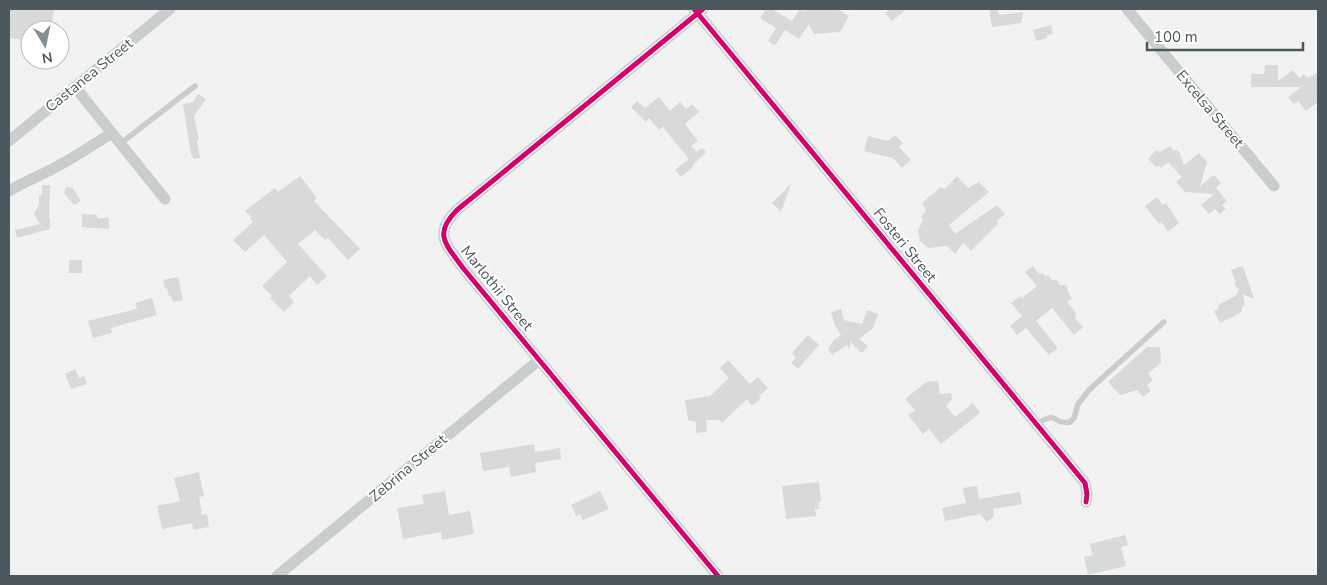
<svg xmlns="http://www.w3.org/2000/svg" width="1327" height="585" font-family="'Nunito Sans',sans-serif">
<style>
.building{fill:#d8dada}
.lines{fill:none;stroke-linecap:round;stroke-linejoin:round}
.service{stroke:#cacdcd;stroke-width:5.5}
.minor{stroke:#cacdcd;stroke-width:11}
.cycleway-casing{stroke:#fff;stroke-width:8}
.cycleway{stroke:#d6006c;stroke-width:5}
.labels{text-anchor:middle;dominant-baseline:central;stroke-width:4;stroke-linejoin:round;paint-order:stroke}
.street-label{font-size:15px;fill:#4b585d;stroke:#fff}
</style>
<rect width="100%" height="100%" fill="#f2f2f2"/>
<path class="building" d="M9 9H54L51 30H30V41L9 38 10 27H9Z
M766 9H772L792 21 799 10 806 11V9H837L849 16 840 32 814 34 809 24 799 39 785 30 775 45 768 41 776 28 760 18Z
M890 9H907L892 21 885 13Z
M989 9H998L999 15 1023 12 1021 23 992 27Z
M1051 25 1053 34 1047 35V38L1036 41 1033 30Z
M1265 65H1278V81L1293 70 1299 78 1304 74 1308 78 1318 73V102L1306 111 1298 101 1294 104 1288 97 1301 87H1251V74H1264Z
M198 94 206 99 194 116 199 140 197 141 200 158 193 159 192 155H191L183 104 193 102Z
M659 97 670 111 680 102 686 109 692 104 699 112 685 124 698 141 691 146 697 152 702 148 706 152 692 166 693 167 681 177 675 170 689 159 663 127 659 130 649 118 646 122 631 107 637 101 645 108Z
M895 135 903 143 899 147 911 160 902 168 893 158 864 151 868 136 888 141Z
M1170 146 1173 150 1179 151 1184 165 1199 153 1207 162 1200 186 1214 175 1221 183 1216 188 1227 201 1222 205 1226 209 1220 214 1215 209 1209 214 1201 205 1214 194 1185 192 1176 182 1182 177 1168 162 1161 168 1159 166 1156 167 1148 159 1156 150 1160 152Z
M300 176 317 198 314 201 360 249 348 260 328 238 325 240 315 230 298 244 327 276 317 285 310 276 289 296 294 302 284 312 270 298 272 296 262 286 287 262 264 235 245 252 233 240 253 222 250 218 251 217 245 211 275 188 278 192Z
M957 176 968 188 979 182 989 192 949 225 955 234 997 205 1005 214 997 221 998 224 971 251 963 243 955 254 947 246 928 248 920 241 918 230 923 220 921 218 926 210 922 203 941 187 945 189Z
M791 184 781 212 772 203Z
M42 185H50L49 218H50V229L17 238 15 230 40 224 34 214 39 204V195H42Z
M66 187H72L81 201 74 205 64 193Z
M1157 197 1163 205 1166 203 1179 223 1168 232 1161 222 1159 224 1145 206Z
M82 214 97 215V218H109V229L82 227Z
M69 260H82V273H69Z
M1033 266 1039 274 1043 273 1046 277 1048 275 1053 281 1056 279 1060 285H1066L1069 294 1072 298 1067 302 1076 313 1075 318 1083 327 1074 335 1052 308 1036 321 1058 348 1049 355 1026 328 1017 335 1010 326 1022 316 1011 303 1021 296 1022 298 1037 286 1025 272Z
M1243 266 1254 299 1243 294 1245 305 1242 307V312L1220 323 1214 311 1219 309 1218 305 1235 296 1239 290 1234 283H1236L1231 270Z
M178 277 183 300 173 302 171 296H169L167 288 165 289 163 280Z
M152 298 157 315 111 328 112 333 93 338 88 321 137 309 135 303Z
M841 309 844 320 862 324 867 310 878 314 873 328 859 339 868 346 862 353 850 342V350L847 345 832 355 828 349 834 340 841 335 835 325 831 312Z
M808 335 819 345 798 369 791 363 796 357 792 353Z
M1147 347H1160L1161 363 1148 373 1153 380 1147 385 1151 391 1143 397 1137 390 1120 395 1108 382Z
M728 360 750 384 758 377 768 388 759 396 761 398 752 406 747 399 722 423 719 420H706L707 432 696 433V422L688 420 685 400 710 396 729 378 720 368Z
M75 369 79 378 84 376 87 384 71 389 65 374Z
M938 381 940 394 951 393 952 399 946 406 955 417 973 403 980 413 941 444 929 429 923 434 908 415 915 410 905 399 926 382Z
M534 444 535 452 560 448 561 459 535 463 536 472 511 477 509 467 483 471 480 453Z
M199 472 204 496 199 497 202 515 207 514 209 527 193 530 192 523 162 529 157 506 180 501 174 478Z
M819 482 821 501 818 503 819 509H815L816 516 786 519 782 486Z
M977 486 979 499 1020 492 1022 504 993 509 994 516 987 522 980 514 945 521 942 508 966 503 963 488Z
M445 491 449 515 470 511 474 534 442 540 441 532 403 539 397 508 424 504 422 495Z
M600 491 609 509 583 520 580 514 576 516 571 505Z
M1125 535 1128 545 1121 547 1126 566 1088 575 1084 557 1093 555 1090 544Z"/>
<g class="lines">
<path class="service" d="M121 143 195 86
M1036 425C1059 408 1052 426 1070 422L1074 418 1078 404 1090 389 1164 322"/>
<path class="minor" d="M694 9 1085 483 1087 494 1086 502
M703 9 457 210C432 235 447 245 463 268L718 576
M1127 9 1274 186
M75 87 165 199
M9 141 170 9
M9 191C25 181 42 175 58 166 77 156 94 144 112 133
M277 576 539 360"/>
<g class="cycleway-casing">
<path id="cycleway" d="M694 9 1085 483 1087 494 1086 502
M703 9 457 210C432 235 447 245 463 268L718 576"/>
</g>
<use href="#cycleway" class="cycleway"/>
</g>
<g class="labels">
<g class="street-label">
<text transform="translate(89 75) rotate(-39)">Castanea Street</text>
<text transform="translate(1210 109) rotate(50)">Excelsa Street</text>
<text transform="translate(905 245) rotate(51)">Fosteri Street</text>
<text transform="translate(497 288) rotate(51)">Marlothii Street</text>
<text transform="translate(408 468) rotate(-40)">Zebrina Street</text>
</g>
</g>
<rect width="1327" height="585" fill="none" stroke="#4b585d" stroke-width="20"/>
<g transform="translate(45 45) rotate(170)"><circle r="24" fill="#ffffff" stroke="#b7bcbe"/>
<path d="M0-4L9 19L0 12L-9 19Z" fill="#858e91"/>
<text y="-8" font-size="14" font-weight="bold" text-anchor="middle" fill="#4b585d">N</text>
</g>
<path d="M1147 42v8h156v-8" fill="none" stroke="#4b585d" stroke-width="2.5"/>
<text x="1154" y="42" font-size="15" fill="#4b585d" stroke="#ffffff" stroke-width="4" paint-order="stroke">100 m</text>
</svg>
